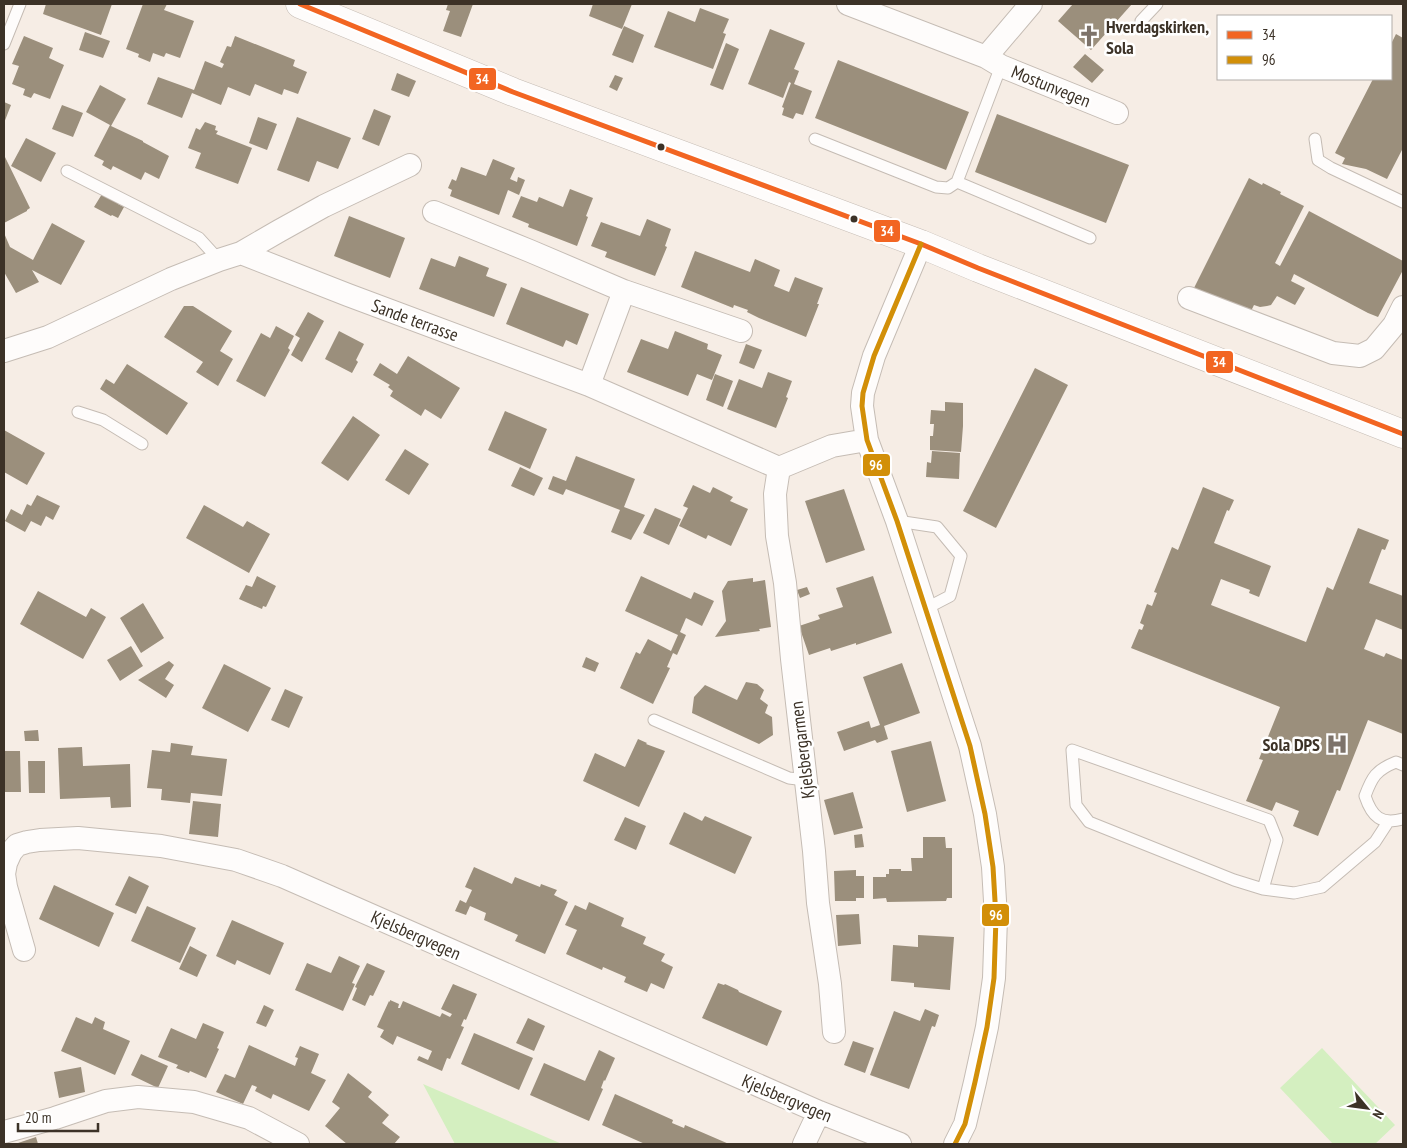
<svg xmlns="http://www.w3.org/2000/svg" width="1407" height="1148" font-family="'PT Sans Narrow',sans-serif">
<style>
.green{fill:#d4efc0}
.building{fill:#9b8f7c}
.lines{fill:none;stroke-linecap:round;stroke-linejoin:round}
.service-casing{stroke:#c5bcb4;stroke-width:13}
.minor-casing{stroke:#c5bcb4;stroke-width:24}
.tertiary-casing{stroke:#c5bcb4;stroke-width:29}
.service{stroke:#fefcfb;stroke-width:11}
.minor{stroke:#fefcfb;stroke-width:22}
.tertiary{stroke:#fefcfb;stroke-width:28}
.bus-1-casing{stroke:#fff;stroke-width:9}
.bus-2-casing{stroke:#fff;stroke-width:9}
.bus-1{stroke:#f26522;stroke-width:5}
.bus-2{stroke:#d28f08;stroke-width:5}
.bus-dot{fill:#3c3227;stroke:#fff;stroke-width:2}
.labels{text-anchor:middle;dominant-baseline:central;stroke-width:5;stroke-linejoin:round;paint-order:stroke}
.poi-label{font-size:18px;font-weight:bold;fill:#3c3227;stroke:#fff;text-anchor:start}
.street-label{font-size:18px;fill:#3c3227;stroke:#fff}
.line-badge{stroke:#fff;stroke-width:2}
.badge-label{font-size:14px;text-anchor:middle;font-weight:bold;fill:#fff}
</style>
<rect width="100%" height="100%" fill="#f6ede5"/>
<path class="green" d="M1322 1048 1395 1125 1375 1144H1333L1280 1088Z
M423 1084 562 1144H455Z"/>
<path class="building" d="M46 4H112L101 35 43 14Z
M143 4H167L164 10 194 21 180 58 166 53 164 57 153 53 150 62 138 57 139 54 126 49Z
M448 4H473L461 37 443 31 450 11 446 10Z
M593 4H632L622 29 589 16Z
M1073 4H1132L1091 50 1058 21Z
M700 8 729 19 723 33 726 34 713 69 654 47 668 11 695 22Z
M624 26 644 35 633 63 612 55Z
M770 29 805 43 794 69 799 71 794 84 812 91 803 115 796 113 793 119 782 115 784 108 782 107 791 83 789 82 783 98 748 84Z
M85 32 110 41 103 58 79 50Z
M1396 34 1403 38V148L1387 179 1366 169 1342 164 1345 158 1335 153 1373 79H1391V44Z
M24 36 53 48 49 58 64 65 50 99 34 93 31 98 23 95 25 89 12 84 19 66 12 64Z
M235 36 295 60 293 66 307 72 298 94 284 89 282 95 255 84 250 96 228 87 221 105 192 93 182 118 147 104 158 77 194 90 205 61 222 68 224 64 220 62 227 46 231 47Z
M726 43 739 49 723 90 710 85Z
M1085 54 1104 70 1092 83 1073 67Z
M838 60 969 112 946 170 815 118Z
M397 73 416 81 409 97 391 90Z
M615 75 623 78 617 91 609 87Z
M100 85 126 99 111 126 143 141V142L169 156 159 179 145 172 141 180 113 166 111 170 102 165 104 161 94 156 110 125 86 112Z
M4 102 11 105 4 123Z
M62 105 83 113 73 137 52 129Z
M374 109 391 116 379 146 362 139Z
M997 114 1129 165 1106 223 975 172Z
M258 117 277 124 267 150 249 143Z
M297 117 351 138 338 169 317 161 309 182 277 170Z
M205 122 216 126 215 130 218 131 216 134 252 148 238 184 195 168 201 153 188 148 196 128 200 130Z
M26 138 56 153 41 182 11 166Z
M4 155 30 208 27 210V211L4 223Z
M493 159 515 168 510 179 517 182 518 177 525 180 519 195 508 190 499 215 450 196 452 190 448 188 452 179 456 181 461 167 486 176Z
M1249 178 1262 185 1263 183 1281 192 1280 194 1304 206 1275 263 1280 266 1309 211 1403 261V270L1378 317 1368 313 1294 274 1291 281 1305 288 1295 305 1277 296 1271 305 1267 306 1260 307 1254 305 1249 315 1194 288Z
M570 189 593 198 586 216 588 217 577 246 528 227 529 224 512 217 521 196 537 202 539 197 563 207Z
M102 194 118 203V204L124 207 118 218 112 215 111 216 94 207Z
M349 216 405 238 390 278 334 256Z
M647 219 671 229 665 246 667 247 655 276 605 257 607 252 591 246 601 222 640 236Z
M52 223 85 241 61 285 32 270 39 282 16 293 4 272V233L10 247 33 260Z
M695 251 750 272 755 259 780 270 774 286 789 292 795 277 823 288 817 304H819L806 337 759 318 747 312 748 310 734 305 733 308 681 287Z
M459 256 489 268 486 276 507 284 494 317 419 289 431 258 455 267Z
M521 287 589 314 577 345 566 340 563 347 506 324Z
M184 306H193L232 331 220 351 233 359 218 386 196 372 203 362 164 337Z
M308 312 324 321 302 362 291 355 300 338 295 335Z
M276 326 294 336 288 348 290 350 265 397 236 381 261 333 270 338Z
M339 331 364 344 356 360 358 362 352 373 325 359Z
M675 331 708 344 707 349 722 355 712 380 697 374 688 396 627 372 641 339 668 349Z
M746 344 762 350 754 369 739 363Z
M408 356 460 388 441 419 425 409 421 416 390 396 393 391 388 387 390 385 373 375 380 363 397 374Z
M127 364 188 403 167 435 100 389 106 379 114 384Z
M1035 368 1068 385 996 528 963 511Z
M768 372 792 381 786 397 788 398 776 428 727 409 739 379 762 388Z
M715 374 733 381 723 407 706 400Z
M945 402 963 403V426L961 452 930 450V436H933L934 424H930L931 410 945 411Z
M505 411 547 429 530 469 488 450Z
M353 416 380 435 348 481 321 463Z
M4 430 45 453 27 485 4 472Z
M405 449 429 464 409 495 385 480Z
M932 451 960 453 959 479 926 477 927 462 931 463Z
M576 456 635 479 624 507 645 515 631 540 611 532 620 510 566 489 563 495 548 489 553 476 566 481Z
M520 467 543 478 534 496 511 486Z
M693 485 710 493 713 487 733 497 730 501 748 509 731 546 708 535 706 539 679 526 688 508 683 506Z
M1203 487 1234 500 1229 511 1227 510 1214 543 1271 566 1259 597 1249 593 1250 590 1221 579 1211 605 1306 642 1327 587 1333 590 1358 528 1389 540 1385 550 1382 549 1369 583 1403 596V630L1376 619 1364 649 1384 657 1386 653 1403 660V734L1368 720 1340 791 1337 790 1318 836 1293 826 1299 811 1276 802 1272 811 1246 801 1263 760 1259 759 1280 707 1131 648 1139 629 1142 630 1144 625 1140 623 1147 604 1152 606 1157 593 1154 592 1172 547 1178 550Z
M844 489 865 550 826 563 805 501Z
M37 495 60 506 53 520 46 516 41 526 31 521 25 532 5 521 11 509 22 515 27 504 31 506Z
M204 505 243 527 247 521 270 534 249 573 186 538Z
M655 508 681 519 669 545 643 533Z
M257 576 276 586 266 607 263 606 262 609 239 599 246 585 252 587Z
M641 576 691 599 694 592 714 601 702 626 686 618 680 632 686 635 677 655 673 653 667 667 670 668 653 704 620 688 636 652 640 654 648 639 671 651 678 635 625 611Z
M873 576 892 633 856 645V643L831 651 830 648 809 655 799 626 820 619 818 615 843 607 836 588Z
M753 578V582L765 580 771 627 759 629 760 631 715 637 726 621 722 591 728 581Z
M807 587 810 594 800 598 797 590Z
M38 591 86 617 91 608 106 617 83 659 20 624Z
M143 603 164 638 141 653 120 618Z
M131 646 143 666 120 681 107 660Z
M586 657 599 663 595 672 582 667Z
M169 661 174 665 165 679 174 685 166 698 138 680Z
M902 663 920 713 884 726 888 739 877 743 875 740 844 751 837 732 869 721 871 728 880 725 863 677Z
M224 664 271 688 248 732 202 708Z
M746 682 757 684 764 690 760 699 768 705 765 713 772 717 773 735 759 744 692 713 694 697 705 685 737 700Z
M285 689 303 697 289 728 271 720Z
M38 730 39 741H25L24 731Z
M638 739 647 743 646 744 665 751 639 807 583 781 595 753 625 767Z
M931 741 946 801 907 812 891 751Z
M171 743 193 746 191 755 227 759 222 796 191 793 190 803 161 800 162 789 147 788 152 750 170 752Z
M82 747 83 766 130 764 131 807 111 808 110 797 60 799 58 748Z
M4 751H20L21 792H4Z
M28 761H45V793H29Z
M853 792 863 828 834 835 824 800Z
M193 801 221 804 218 837 189 834Z
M684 812 702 821 705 816 752 837 735 874 669 844Z
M625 817 646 826 636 850 614 840Z
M862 834 864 847 855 848 854 835Z
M923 837H945L946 848H952V898H947L946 901 887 902 886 898 873 899V877H886V874H889V869H901V871H912L911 858H923Z
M474 867 512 884 515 877 540 887 541 884 557 890 554 895 568 902 545 954 515 941 518 935 484 920 486 913 470 906 466 915 455 911 460 900 466 903 472 890 465 887Z
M856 870V876H864V898H856V901H835L834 871Z
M129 876 149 886 136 914 115 905Z
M54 885 114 913 99 947 39 919Z
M589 902 624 918 621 926 646 937 643 944 665 954 661 961 673 967 664 989 651 983 647 992 624 982 626 977 603 967 602 970 566 954 577 930 565 925 575 905 586 910Z
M147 906 196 928 180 963 131 941Z
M859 914 861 944 838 946 836 915Z
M232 920 284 943 270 975 237 960 235 965 216 956Z
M918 935 954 937 950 990 914 987V983L891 981 893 945 918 947Z
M190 946 207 955 197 977 179 969Z
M339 956 360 966 352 983 355 984 343 1011 295 990 307 963 331 973Z
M367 963 385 971 373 996 370 995 365 1006 352 1000 357 988 355 987Z
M718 983 724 985 725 984 738 990 739 992 782 1011 767 1046 702 1018Z
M453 984 477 994 466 1020 464 1019 461 1026 464 1027 450 1059 447 1058 442 1071 417 1060 419 1056 428 1060 432 1051 397 1036 393 1045 380 1037 384 1030 377 1027 389 1001 390 1002V1000L399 1004 398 1008H400L403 1001 440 1017 442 1013 450 1017 452 1014 441 1009Z
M264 1005 274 1010 266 1027 256 1023Z
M925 1009 939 1015 935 1027 932 1026 909 1089 870 1075 894 1011 920 1021Z
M76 1017 92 1024 95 1017 105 1022 103 1029 130 1041 115 1075 61 1051Z
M528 1018 545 1026 534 1051 516 1043Z
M203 1023 224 1032 217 1048 219 1049 206 1078 190 1071 189 1073 176 1068 178 1065 158 1057 171 1028 196 1039Z
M474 1033 533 1058 519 1090 461 1064Z
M853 1041 874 1048 865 1073 844 1065Z
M249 1045 295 1066 298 1058 295 1057 300 1046 319 1054 311 1073 326 1080 309 1111 273 1094 271 1099 255 1091 257 1087 252 1085 243 1104 216 1092 225 1074 235 1078Z
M599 1050 615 1058 605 1081 604 1080 601 1088 603 1089 589 1121 530 1095 544 1063 585 1081Z
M141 1054 168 1066 158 1088 131 1075Z
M81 1067 85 1092 59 1098 54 1072Z
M348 1073 372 1092 368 1097 389 1115 382 1123 400 1137 394 1144H347L325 1126 340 1108 332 1102Z
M615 1094 673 1120 672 1123 684 1128 685 1125 729 1144H645L602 1125Z
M36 1137 38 1144H15Z"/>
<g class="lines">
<g class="service-casing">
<path id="service" d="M1141 21 1157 4
M4 44 20 4
M815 139 936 187 948 188 957 182 1001 66
M1315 139 1318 160 1331 168 1403 202
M67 171 199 238 219 260
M957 182 1090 238
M78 412 103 420 142 444
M897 521 937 527 961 556 950 596 925 609
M654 720 789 778 805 780
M1403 765 1396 762C1376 770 1372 777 1365 796 1372 817 1381 825 1403 819
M1263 889 1277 840 1269 820 1072 750 1076 805 1089 822 1234 880 1263 889 1294 893 1322 887 1375 842 1388 822"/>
</g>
<g class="minor-casing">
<path id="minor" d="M848 4 986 57 1001 66 1117 113
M986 57 1031 4
M434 212 530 251 624 291 741 331
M921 244 874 356 863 393 862 406 867 440 897 521 970 746 985 814 993 867 996 918 994 978 987 1027 975 1082 965 1124 955 1144
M241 253 279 231 324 206 410 165
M1189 298 1333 353 1360 356 1374 349 1394 325 1403 307
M4 351 48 337 171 279 219 260 241 253 348 295 589 385 779 468 832 446 867 440
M589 385 624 291
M779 468 775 494 777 536 785 583 792 659 814 851 818 903 830 984 834 1032
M24 950 6 887 4 874 6 863 11 852 17 845 27 842 40 840 78 838 161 846 236 860 282 876 819 1112 900 1144
M4 1132 55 1118 106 1101 138 1097 194 1102 249 1118 298 1144
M804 1144 819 1112"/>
</g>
<g class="tertiary-casing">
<path id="tertiary" d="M300 4 513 92 921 244 978 268 1403 434"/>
</g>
<use href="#service" class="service"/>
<use href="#minor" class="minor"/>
<use href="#tertiary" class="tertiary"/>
<g class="bus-1-casing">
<path id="bus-1" d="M300 4 513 92 921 244 978 268 1403 434"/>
</g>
<g class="bus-2-casing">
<path id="bus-2" d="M921 244 874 356 863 393 862 406 867 440 897 521 970 746 985 814 993 867 996 918 994 978 987 1027 975 1082 965 1124 955 1144"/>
</g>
<use href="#bus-1" class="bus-1"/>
<use href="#bus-2" class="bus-2"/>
</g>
<defs>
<g id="church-bare" transform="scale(1.725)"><path d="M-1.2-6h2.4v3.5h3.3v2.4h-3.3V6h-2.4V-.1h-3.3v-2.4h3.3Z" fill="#7d736a" stroke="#fff" stroke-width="2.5" paint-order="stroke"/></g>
<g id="hospital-bare" transform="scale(1.725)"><path d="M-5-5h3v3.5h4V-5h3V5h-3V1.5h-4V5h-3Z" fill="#7d736a" stroke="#fff" stroke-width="2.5" paint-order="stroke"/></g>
</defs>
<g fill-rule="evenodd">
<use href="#church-bare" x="1089" y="36"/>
<use href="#hospital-bare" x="1337" y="744"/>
</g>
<g class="bus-dot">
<circle cx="661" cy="147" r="4.5"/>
<circle cx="854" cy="219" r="4.5"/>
</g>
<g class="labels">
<g class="poi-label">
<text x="1106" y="26">Hverdagskirken,<tspan x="1106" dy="21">Sola</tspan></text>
<text x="1320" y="744" text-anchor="end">Sola DPS</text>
</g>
<g class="street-label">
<text transform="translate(1051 86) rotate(22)">Mostunvegen</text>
<text transform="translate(415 320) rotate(20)">Sande terrasse</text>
<text transform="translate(802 750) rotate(-97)">Kjelsbergarmen</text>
<text transform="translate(416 935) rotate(24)">Kjelsbergvegen</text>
<text transform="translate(787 1098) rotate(23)">Kjelsbergvegen</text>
</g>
</g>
<g class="line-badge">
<rect x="468" y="67" width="29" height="24" rx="5" fill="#f26522"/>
<rect x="873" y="219" width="28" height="24" rx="5" fill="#f26522"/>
<rect x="1205" y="350" width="29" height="24" rx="5" fill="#f26522"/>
<rect x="862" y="453" width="29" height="24" rx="5" fill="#d28f08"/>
<rect x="981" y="903" width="29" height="24" rx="5" fill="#d28f08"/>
</g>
<g class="badge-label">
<text x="482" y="84">34</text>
<text x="887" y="236">34</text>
<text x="1219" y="367">34</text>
<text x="876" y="470">96</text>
<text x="996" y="920">96</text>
</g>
<rect width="1407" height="1148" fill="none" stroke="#3c3227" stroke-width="10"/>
<rect x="1217" y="15" width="175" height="65" fill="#ffffff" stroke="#b1ada9"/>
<rect x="1227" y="31" width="25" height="8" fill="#f26522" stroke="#b1ada9"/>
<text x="1262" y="40" font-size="15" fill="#3c3227">34</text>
<rect x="1227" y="56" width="25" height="8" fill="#d28f08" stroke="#b1ada9"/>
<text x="1262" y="65" font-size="15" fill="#3c3227">96</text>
<g transform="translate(1367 1108) rotate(119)" stroke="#ffffff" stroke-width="4" paint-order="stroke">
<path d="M0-4L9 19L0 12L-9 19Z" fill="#3c3227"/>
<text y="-8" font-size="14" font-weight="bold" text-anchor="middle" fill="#3c3227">N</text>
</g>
<path d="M18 1123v8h80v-8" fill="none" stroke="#3c3227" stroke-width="2.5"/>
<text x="25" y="1123" font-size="15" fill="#3c3227" stroke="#ffffff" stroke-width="4" paint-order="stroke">20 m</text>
</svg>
